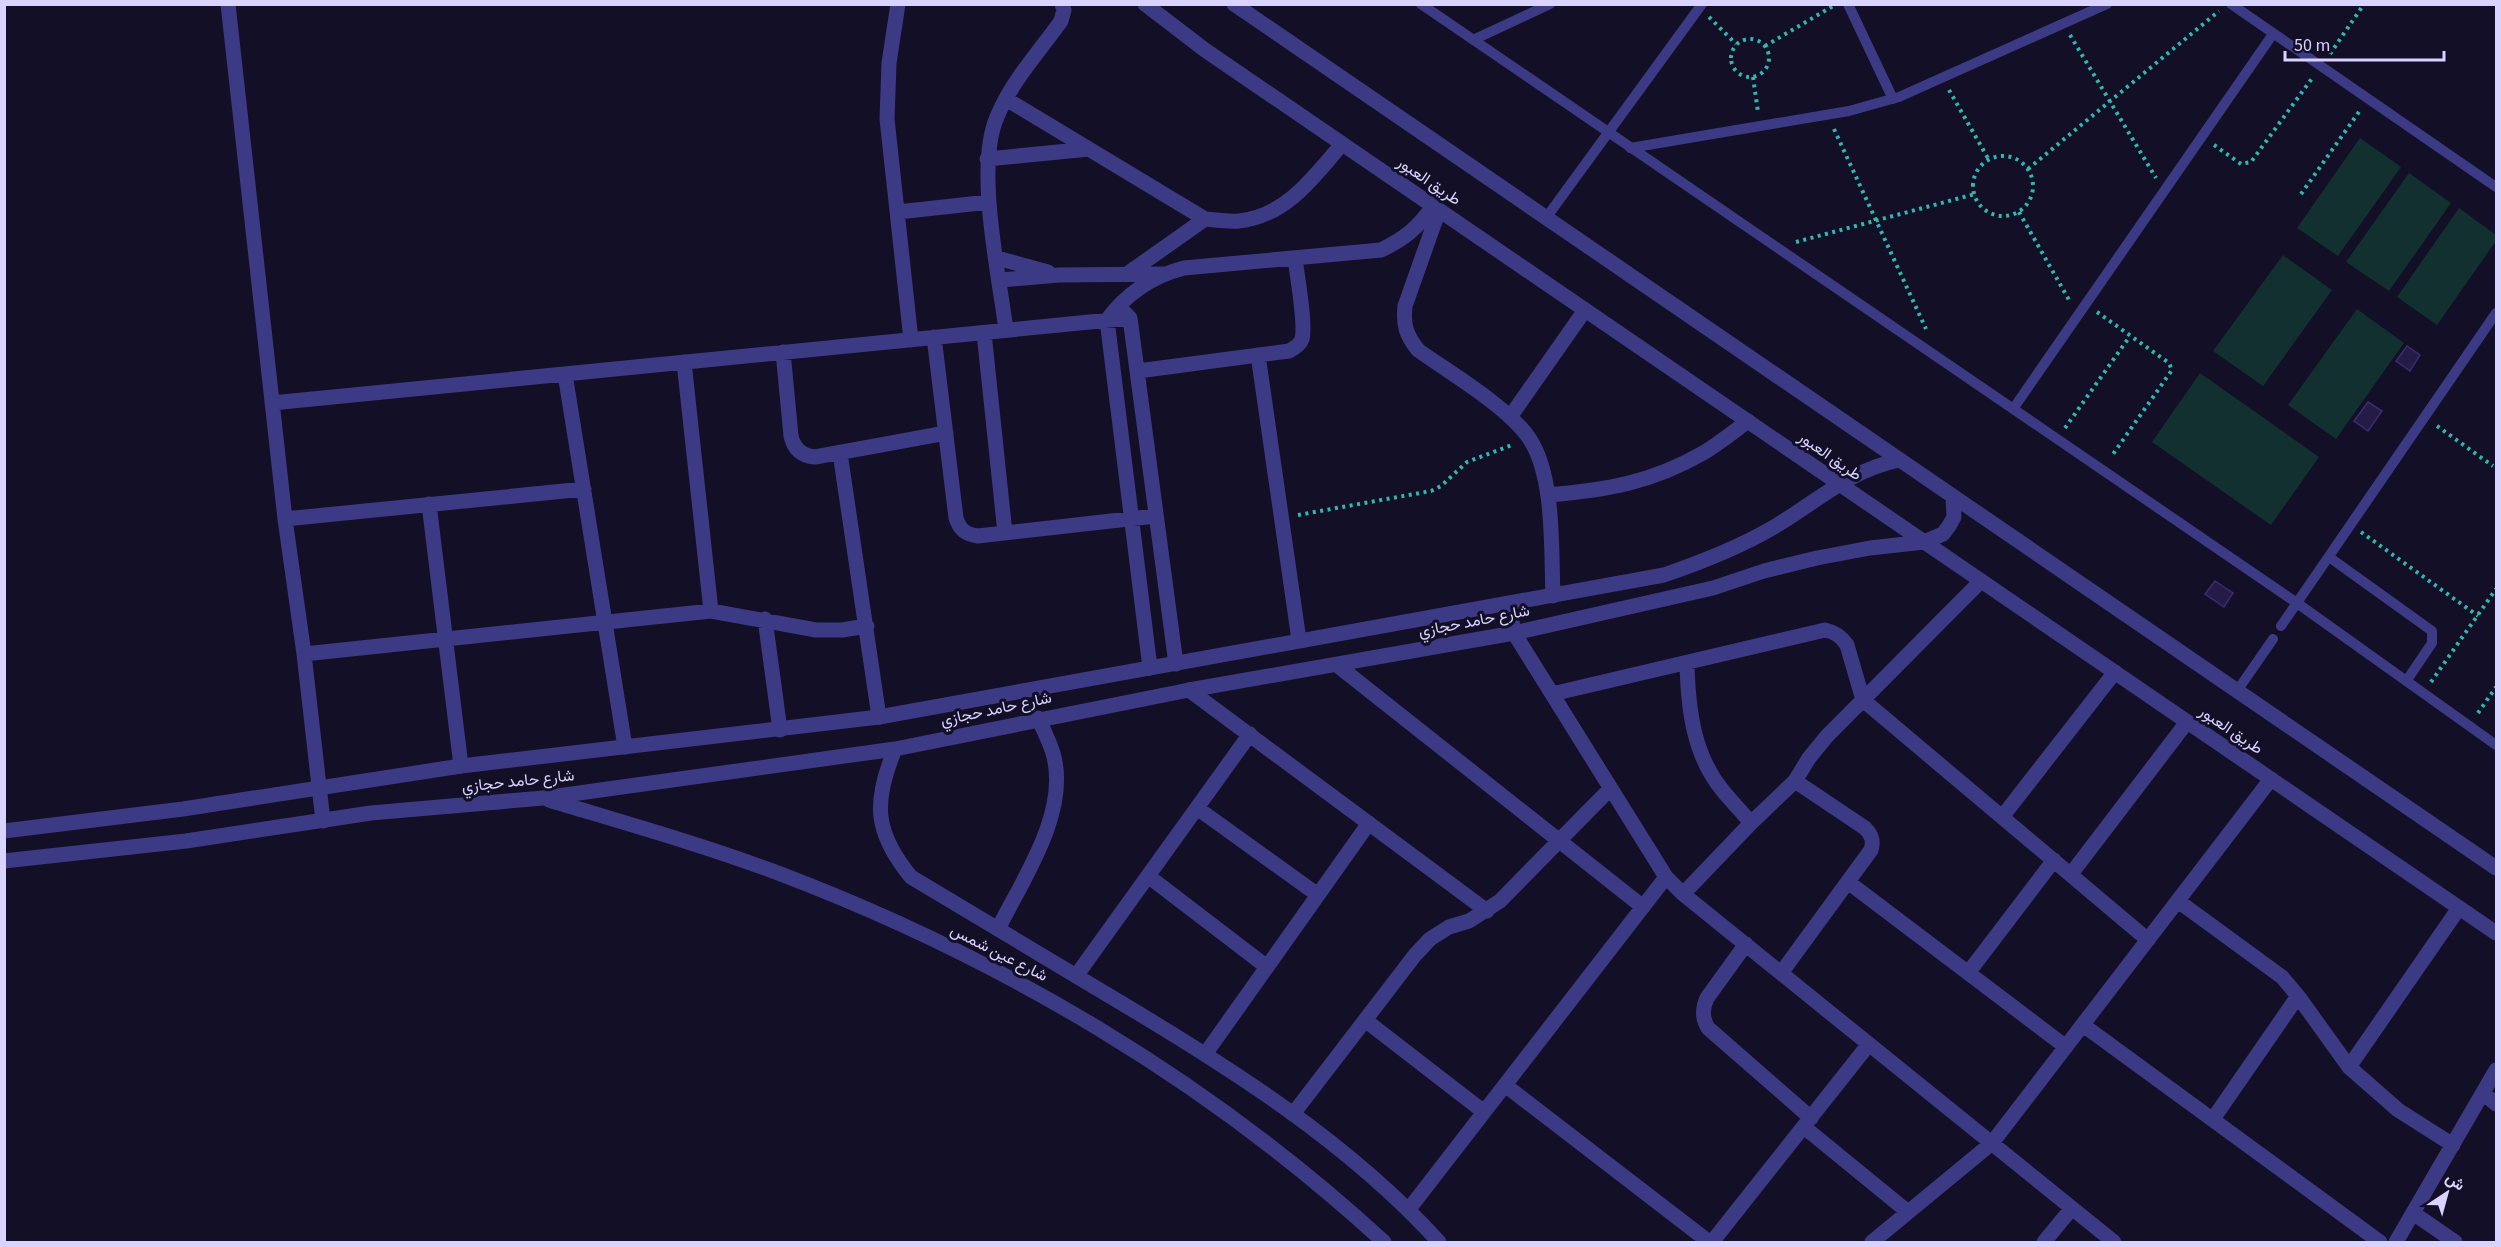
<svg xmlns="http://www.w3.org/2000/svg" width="2501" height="1247" font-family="'Source Sans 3',Vazirmatn,sans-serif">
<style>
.green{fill:#12302f}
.building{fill:#241b47;stroke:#3b2d73;stroke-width:1.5}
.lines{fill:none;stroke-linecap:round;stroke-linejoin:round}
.path{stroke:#2fb8b0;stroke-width:4;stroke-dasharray:3 4.5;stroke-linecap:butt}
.service{stroke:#3d3a85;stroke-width:10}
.minor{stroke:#3d3a85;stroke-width:15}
.tertiary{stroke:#3d3a85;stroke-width:15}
.labels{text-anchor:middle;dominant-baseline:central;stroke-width:6;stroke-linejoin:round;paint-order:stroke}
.street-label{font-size:16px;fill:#d9d4ff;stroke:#130f26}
</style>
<rect width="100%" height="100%" fill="#130f26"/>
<path class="green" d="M2360 138 2401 167 2338 256 2297 228Z
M2409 173 2451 203 2389 291 2346 262Z
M2459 208 2496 235V241L2437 325 2397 297Z
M2283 255 2332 290 2263 386 2213 351Z
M2357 309 2404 343 2336 439 2288 405Z
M2200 373 2319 457 2271 525 2152 442Z"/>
<path class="building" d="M2407 346 2420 355 2410 371 2396 361Z
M2368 402 2382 411 2368 431 2354 421Z
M2215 581 2233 593 2224 607 2205 594Z"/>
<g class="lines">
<path class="path" d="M1709 17 1736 44
M2070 35 2156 178
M1731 58a19 19 0 1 1 38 0a19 19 0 1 1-38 0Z
M1765 46 1833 6
M2330 54 2364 4
M1753 77 1758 112
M1949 90 1989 160
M1834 129 1926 329
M2214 145 2241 164 2251 162 2313 77
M1973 186a30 30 0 1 1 60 0a30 30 0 1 1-60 0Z
M2028 169 2219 11
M2301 194 2361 109
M2019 212 2069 300
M1796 242 1975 194
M2097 312 2169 363 2172 370 2111 457
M2437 426 2493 466
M2065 428 2130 336
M1298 515 1431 491 1441 486 1467 462 1512 445
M2361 532 2478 616
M2431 682 2496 589
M2478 713 2496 687"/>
<path class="service" d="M1421 4 2297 603 2496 745
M1848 4 1893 99
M2231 4 2496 187
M1473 40 1550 4
M1630 148 1849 111 1899 97 2107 4
M1546 218 1702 4
M2013 409 2273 34
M2329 557 2432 631V643L2407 680
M2281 626 2496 313
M2237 691 2273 639"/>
<path class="minor" d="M228 4 285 519 304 654 323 821
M898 4 889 63 887 119 911 340
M1006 99 1205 219C1216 220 1228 222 1239 221 1286 216 1313 178 1342 144
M987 159 1089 149
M1439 210 1405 306C1403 325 1406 335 1418 350 1450 373 1508 407 1529 438 1555 476 1551 551 1553 596
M898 212 989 202
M997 258 1048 272
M1127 274 1205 219
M1000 280 1059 275 1162 274
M1124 312 1130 318 1176 664
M1006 330C999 274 975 167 997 117 1011 82 1039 52 1061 21L1064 10 1062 4
M984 333 1005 533
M934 337 956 518C960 530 965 534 978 536L1155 516
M783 352 791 436C794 449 802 456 815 457L946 433
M1258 355 1299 640
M684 362 711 611
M1138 371 1289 351C1294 348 1300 345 1302 339 1306 325 1297 275 1295 258
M565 374 625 747
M272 403 1130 318
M1510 417 1585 310
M840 453 879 717
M1548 495C1606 490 1651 483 1703 453 1718 444 1733 432 1748 421
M429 504 461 766
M285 519 584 489
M1509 604 1514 633 1666 877 1683 894 2114 1242
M765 619 780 730
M304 654 711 611 816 630H842L867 626
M1687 663C1688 708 1693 755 1723 791 1732 802 1742 812 1751 823
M1337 665 1643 907
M1150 668 1107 320C1126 294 1153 276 1184 268L1381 250C1404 239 1418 228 1433 206
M1189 690 1487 911
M1552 694 1825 630C1835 632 1841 636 1847 645L1863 700 2148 940
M1197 808 1318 895
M2002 817 2115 672
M2071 874 2187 722
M1148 876 1267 967
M1848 882 2066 1047
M1683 894 1751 823 1795 781 1809 758 1827 736 1981 581
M2178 901 2282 977 2298 996 2349 1067 2398 1110 2453 1145
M998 929C1023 879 1068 814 1054 757 1051 744 1044 731 1038 718
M1746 944 1707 998C1702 1009 1702 1018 1708 1028L1811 1118
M1781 973 1871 850C1874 841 1872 835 1865 828L1795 781
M1968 973 2054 860
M1076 976 1250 734
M1365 1020 1484 1112
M2083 1025 2380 1242
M1206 1053 1369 823
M2349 1067 2459 908
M1505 1085 1709 1242
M2483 1093 2496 1104
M1293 1114 1415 955 1430 939 1449 927 1469 921 1500 901 1610 789
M2213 1119 2298 996
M1804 1127 1908 1212
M1409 1209 1666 877
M2413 1213 2455 1242
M1712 1242 1869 1044
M1872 1242 1992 1143 2271 779
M2044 1242 2072 1208
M2396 1242 2496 1070"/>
<path class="tertiary" d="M1145 4 1205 50 2496 933
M1234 4 2496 868
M895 749C873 802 874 832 911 877 980 918 1049 959 1118 1001 1232 1069 1349 1143 1439 1242
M549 800C625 823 703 845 778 873 1000 957 1209 1081 1384 1242
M4 831 183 809 461 766 879 717 1664 575C1702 562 1740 547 1774 527 1818 501 1848 471 1899 460
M4 861 186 841 371 813 543 798 895 749 1189 690 1514 633 1713 588 1764 571 1817 558 1870 548 1924 542 1943 534 1949 526 1954 517 1953 497"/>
</g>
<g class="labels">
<g class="street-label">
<text transform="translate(1429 181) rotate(34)">طريق العبور</text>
<text transform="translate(1830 456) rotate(35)">طريق العبور</text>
<text transform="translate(1474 621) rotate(-11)">شارع حامد حجازي</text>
<text transform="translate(996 709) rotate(-12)">شارع حامد حجازي</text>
<text transform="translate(2231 730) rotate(34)">طريق العبور</text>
<text transform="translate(518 781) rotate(-6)">شارع حامد حجازي</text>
<text transform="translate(999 953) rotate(27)">شارع عين شمس</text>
</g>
</g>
<rect width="2501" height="1247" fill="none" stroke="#d9d4ff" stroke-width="12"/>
<g transform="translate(2447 1193) rotate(36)" stroke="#130f26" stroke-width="4.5" paint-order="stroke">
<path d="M0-4.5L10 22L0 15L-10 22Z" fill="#d9d4ff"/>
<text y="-9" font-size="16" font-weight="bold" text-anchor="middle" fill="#d9d4ff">ش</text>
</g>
<path d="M2285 51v9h159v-9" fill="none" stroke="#d9d4ff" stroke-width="3"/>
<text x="2294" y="51" font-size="18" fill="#d9d4ff" stroke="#130f26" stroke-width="4.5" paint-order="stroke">50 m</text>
</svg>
